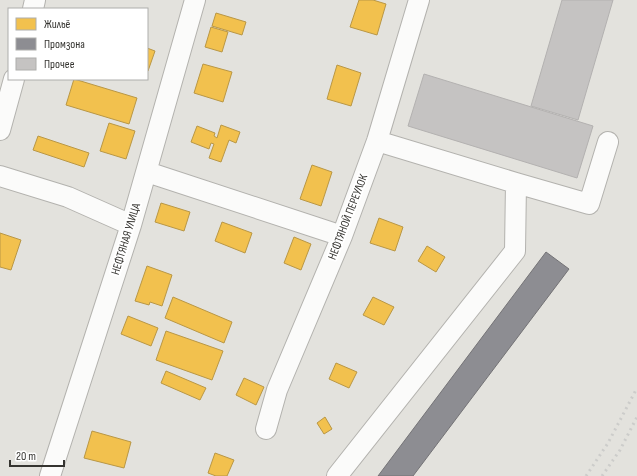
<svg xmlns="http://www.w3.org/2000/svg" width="637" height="476" font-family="'Sofia Sans Condensed',sans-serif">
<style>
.homes{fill:#f2c14e;stroke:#b99745}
.industry{fill:#8d8d92;stroke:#737275}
.building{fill:#c5c3c2;stroke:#b3b1b0}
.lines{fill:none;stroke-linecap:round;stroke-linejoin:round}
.minor-casing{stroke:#b3b2ae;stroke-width:22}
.minor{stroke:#fbfbfa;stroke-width:20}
.rail{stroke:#ccccca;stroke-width:3;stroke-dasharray:2 4;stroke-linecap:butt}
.labels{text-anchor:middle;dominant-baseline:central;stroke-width:4;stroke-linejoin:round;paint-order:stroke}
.street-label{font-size:12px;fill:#353430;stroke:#fff}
</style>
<rect width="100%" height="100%" fill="#e3e2dd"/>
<path class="homes" d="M359 0H373L386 4 377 35 350 27Z
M216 13 246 22 242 35 212 26Z
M211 27 228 32 222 52 205 47Z
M147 48 155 51 148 71H147Z
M203 64 232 72 223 102 194 93Z
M337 65 361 73 351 106 327 99Z
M74 79 137 98 129 124 66 105Z
M109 123 135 131 126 159 100 151Z
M221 125 240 132 236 143 229 140 221 162 209 158 214 144 211 143 209 149 191 142 197 126 215 133 214 136 217 138Z
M38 136 89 153 84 167 33 150Z
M312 165 332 172 321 206 300 199Z
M161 203 190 212 184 231 155 222Z
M379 218 403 227 395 251 370 243Z
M222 222 252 233 245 253 215 241Z
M0 233 21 240 11 270 0 267Z
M294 237 311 244 301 270 284 263Z
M427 246 445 257 436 272 418 261Z
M147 266 172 275 162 306 150 302 149 305 135 301Z
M173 297 232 322 224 343 165 318Z
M373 297 394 307 384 325 363 315Z
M128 316 158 328 151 346 121 334Z
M166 331 223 351 212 380 156 360Z
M336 363 357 372 349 388 329 379Z
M166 371 206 388 200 400 161 383Z
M244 378 264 387 256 405 236 395Z
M325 417 332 429 324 434 317 423Z
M92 431 131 442 124 468 84 458Z
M215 453 234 460 227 476H216L208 473Z"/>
<path class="industry" d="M546 252 569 269 413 476H378Z"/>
<path class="building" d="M562 0H613L578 120 531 106Z
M424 74 593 126 577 178 408 126Z"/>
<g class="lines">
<g class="minor-casing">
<path id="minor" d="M33 9 35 0
M0 130 14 79
M377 141 516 183 589 204 608 142
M147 172 342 236
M0 176 68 197 131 225
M266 429 277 390 342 236 377 141 419 0
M50 476 131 225 195 0
M337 476 515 251 516 183"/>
</g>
<use href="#minor" class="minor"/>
<path class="rail" d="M586 476 608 443 637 388
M602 476 620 450 637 417"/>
</g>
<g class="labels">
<g class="street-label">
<text transform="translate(348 217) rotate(-69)">НЕФТЯНОЙ ПЕРЕУЛОК</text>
<text transform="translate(126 239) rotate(-73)">НЕФТЯНАЯ УЛИЦА</text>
</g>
</g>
<rect x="8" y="8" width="140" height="72" fill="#ffffff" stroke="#aeaeac"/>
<rect x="16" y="18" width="20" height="12" fill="#f2c14e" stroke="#aeaeac"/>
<text x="44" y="28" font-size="12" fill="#353430">Жильё</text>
<rect x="16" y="38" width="20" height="12" fill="#8d8d92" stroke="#aeaeac"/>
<text x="44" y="48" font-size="12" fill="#353430">Промзона</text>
<rect x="16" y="58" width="20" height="12" fill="#c5c3c2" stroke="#aeaeac"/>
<text x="44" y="68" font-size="12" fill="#353430">Прочее</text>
<path d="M10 460v6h54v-6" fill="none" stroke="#353430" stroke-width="2"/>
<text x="16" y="460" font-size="12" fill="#353430" stroke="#ffffff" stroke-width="3" paint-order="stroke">20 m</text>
</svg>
